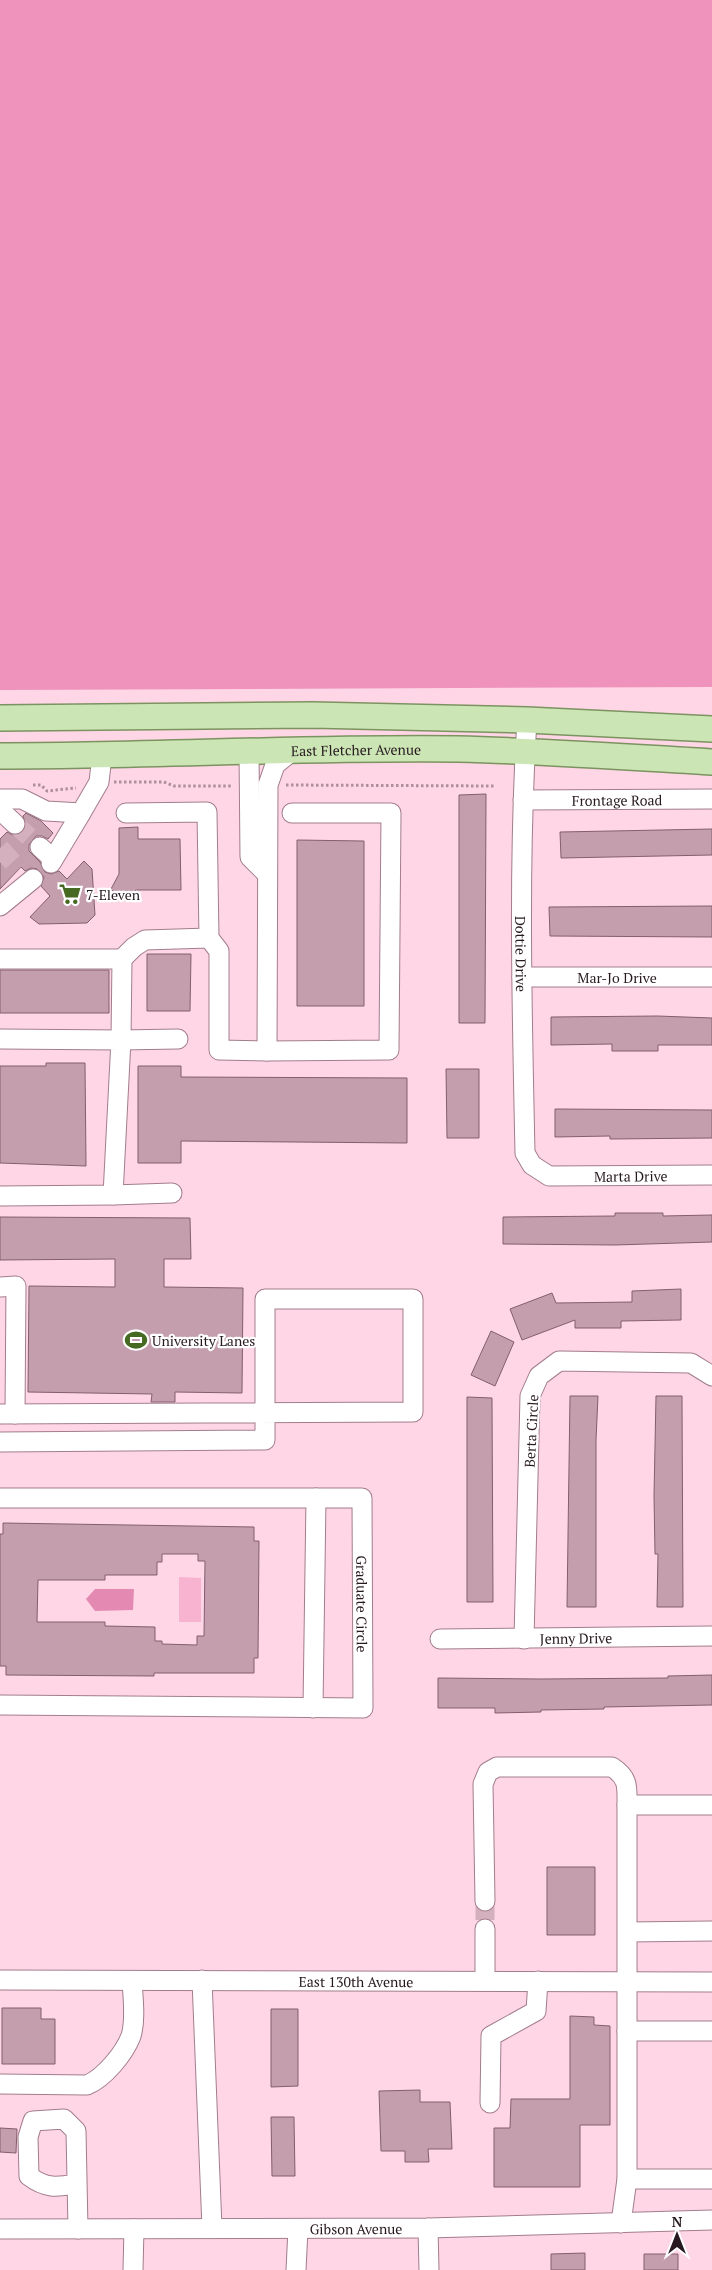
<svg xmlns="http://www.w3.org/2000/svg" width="712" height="2270" font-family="'PT Serif',serif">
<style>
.green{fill:#f7b3d0}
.forest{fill:#ef93bc}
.water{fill:#e489b1}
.building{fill:#c49ead;stroke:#825f6d;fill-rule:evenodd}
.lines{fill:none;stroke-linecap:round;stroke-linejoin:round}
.minor-tunnel{stroke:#d4b0be;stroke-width:19;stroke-dasharray:19 9;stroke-linecap:butt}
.minor-casing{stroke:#a27d8c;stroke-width:21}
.major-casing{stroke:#7c9360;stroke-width:28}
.path{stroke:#ae8f9b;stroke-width:3;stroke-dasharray:2.5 2.5;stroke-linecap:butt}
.minor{stroke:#fff;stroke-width:19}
.major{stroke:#cbe5b5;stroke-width:25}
.labels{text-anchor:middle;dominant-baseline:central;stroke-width:4.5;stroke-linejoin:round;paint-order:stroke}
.street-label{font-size:14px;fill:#27191f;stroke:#fff}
.poi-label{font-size:14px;fill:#27191f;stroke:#fff;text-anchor:start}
</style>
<rect width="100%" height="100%" fill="#ffd6e6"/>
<path class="green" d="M179 1577 201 1578V1622H179Z"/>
<path class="forest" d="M0 0H712V687L0 690Z"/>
<path class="water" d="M95 1589H134L133 1610 95 1611 86 1599Z"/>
<path class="building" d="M486 794 485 1023H459V795Z
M26 813 41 821 53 833 48 839 42 836H36L29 845V851L40 862 45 872 51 874 59 871 67 879 84 861 92 869 95 915 87 923 39 924 30 917 50 896 41 886 44 877 37 869 31 868 25 871 21 867 0 889V839L7 832 13 835 23 832 26 826 23 816Z
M138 827V839H180L181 890H136L126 897H118L111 889 119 874V828Z
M712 829V855L561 858 560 832Z
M297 840 364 841V1006H297Z
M712 906V937L550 936 549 907Z
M147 954H191L190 1011H147Z
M0 970H109V1013H0Z
M658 1016 712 1018V1045H658V1051H612V1044L551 1045V1017Z
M46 1063H85L86 1166 0 1163V1066H46Z
M138 1066H181V1077L407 1078V1143L181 1141V1163H138Z
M446 1069H479V1138H447Z
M555 1109 712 1110V1138L610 1139V1136L555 1137Z
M615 1213H663V1216L712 1215V1242L615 1245 503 1244V1217L615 1216Z
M0 1217 190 1218 191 1259H164V1287L243 1288 242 1393 175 1392V1402H151L152 1394 28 1392 29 1286 115 1287V1259L0 1260Z
M681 1289V1320L621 1321V1328H575V1320L522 1340 510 1309 552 1293 556 1303 632 1302V1291Z
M491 1331 514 1342 495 1386 471 1375Z
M570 1396H598L596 1440V1607H567Z
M656 1396H682L683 1607H657L658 1554H655L654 1496Z
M467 1397 492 1398 493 1602H467Z
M3 1523 254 1527V1541H259L258 1658H254V1673H154V1676L6 1675V1666H0V1534H3ZM162 1554H198V1561H205L204 1636H197V1645L162 1644V1641H155V1627L105 1626V1622H37L38 1580H105V1575H157V1562H162Z
M712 1675V1705L604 1707V1709L541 1710V1712L495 1713V1708H438V1678L541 1679 668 1678V1676Z
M547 1867H595V1935H547Z
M2 2008H41V2019H55V2064H2Z
M271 2009H298V2086L271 2087Z
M570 2016 594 2017V2025L610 2026V2125H580V2187H494V2128H510L511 2099H570Z
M420 2090V2102H450L452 2149H428L429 2162H405V2151H381L379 2091Z
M271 2117H294L295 2176H272Z
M0 2128 17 2129 16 2153 0 2152Z
M585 2253V2270H551V2254Z
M644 2254H678V2270H644Z"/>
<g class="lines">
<path class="minor-tunnel" d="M15 824 40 847
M0 848 19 869
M485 1901V1929"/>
<g class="minor-casing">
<g id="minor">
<path id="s1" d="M527 720C518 864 522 1009 525 1153L532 1165 549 1176 712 1175"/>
<path d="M249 751 250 857 266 873"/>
<path d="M0 799H22L46 811 81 813 99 782 102 756"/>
<path id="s2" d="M523 800 712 799"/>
<path d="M0 810 15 824"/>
<path d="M126 813 207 812 209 938 219 951V1050L267 1051"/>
<path d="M292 813H391L389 1050 267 1051 268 785 275 765 292 751"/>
<path d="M40 847 53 859"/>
<path d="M51 863 81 813"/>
<path d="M0 906 33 879"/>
<path d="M0 959H122L121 1040 178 1039"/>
<path d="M122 959 134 947 145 940 209 938"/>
<path id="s3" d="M522 977H712"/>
<path d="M0 1039 121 1040 113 1195 0 1196"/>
<path d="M113 1195 172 1193"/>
<path d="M0 1287 16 1286 15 1414"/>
<path d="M0 1414 413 1412V1299H265V1440L0 1442"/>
<path id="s4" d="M0 1498H362L363 1708 0 1705"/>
<path id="s5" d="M440 1639 712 1636"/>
<path d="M524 1639 530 1396 539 1376 559 1361 691 1363 712 1376"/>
<path d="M313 1708 316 1498"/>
<path d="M485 1901 483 1784 488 1772 497 1767H612C629 1778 627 1787 627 1805"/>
<path d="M485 1929V1981"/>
<path d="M628 1932 712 1931"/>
<path id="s6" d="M0 1980 712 1982"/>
<path d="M202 1980 212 2228"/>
<path d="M627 2031H712"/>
<path d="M0 2084 87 2085C104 2078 124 2054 131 2036 136 2020 133 1998 132 1981"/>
<path d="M490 2103 491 2036 536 2011 538 1981"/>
<path d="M627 2179H712"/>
<path d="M77 2184C57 2187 46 2189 29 2176L28 2137 33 2121 64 2119 76 2131 78 2229"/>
<path d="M621 2223 627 2179V1805H712"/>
<path d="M428 2228 429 2270"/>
<path id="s7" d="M0 2229 428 2228 712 2220"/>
<path d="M133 2270 134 2229"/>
<path d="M296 2270 298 2229"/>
</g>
</g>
<g class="major-casing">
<g id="major">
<path d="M0 718 313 715 527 720 712 729"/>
<path id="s8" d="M0 756C153 756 306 747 458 749 543 751 628 757 712 762"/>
</g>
</g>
<path class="path" d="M114 782H164L174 786H232
M33 785H41L47 791 76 788
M286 785 494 786"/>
<use href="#minor" class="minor"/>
<use href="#major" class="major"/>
</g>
<defs>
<g id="supermarket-bare" transform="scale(1.725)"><path d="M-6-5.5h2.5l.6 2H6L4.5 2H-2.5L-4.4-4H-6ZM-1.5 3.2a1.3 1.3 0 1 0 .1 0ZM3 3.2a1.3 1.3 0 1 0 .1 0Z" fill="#476a22" stroke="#fff" stroke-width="2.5" paint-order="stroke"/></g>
<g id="stadium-bare" transform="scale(1.725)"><path d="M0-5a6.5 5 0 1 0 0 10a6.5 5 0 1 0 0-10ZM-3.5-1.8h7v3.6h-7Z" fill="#476a22" stroke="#fff" stroke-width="2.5" paint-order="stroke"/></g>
</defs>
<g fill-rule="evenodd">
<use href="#supermarket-bare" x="70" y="894"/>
<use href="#stadium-bare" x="136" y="1340"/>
</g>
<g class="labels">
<g class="street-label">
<text stroke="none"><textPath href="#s8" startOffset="356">East Fletcher Avenue</textPath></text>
<text stroke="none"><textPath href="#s2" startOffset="94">Frontage Road</textPath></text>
<text stroke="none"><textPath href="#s1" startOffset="234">Dottie Drive</textPath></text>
<text stroke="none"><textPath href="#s3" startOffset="95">Mar-Jo Drive</textPath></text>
<text stroke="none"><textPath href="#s1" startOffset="549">Marta Drive</textPath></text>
<text transform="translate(531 1431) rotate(-87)">Berta Circle</text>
<text stroke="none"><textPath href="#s4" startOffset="468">Graduate Circle</textPath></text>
<text stroke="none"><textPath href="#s5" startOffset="136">Jenny Drive</textPath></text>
<text stroke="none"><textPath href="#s6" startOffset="356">East 130th Avenue</textPath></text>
<text stroke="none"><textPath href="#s7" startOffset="356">Gibson Avenue</textPath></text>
</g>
<g class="poi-label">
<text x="86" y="894">7-Eleven</text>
<text x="152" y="1340">University Lanes</text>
</g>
</g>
<g transform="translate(677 2235)" stroke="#ffffff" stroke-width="4" paint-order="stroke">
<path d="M0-4L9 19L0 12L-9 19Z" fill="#27191f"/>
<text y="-8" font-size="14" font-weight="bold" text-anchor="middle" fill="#27191f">N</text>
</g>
</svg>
